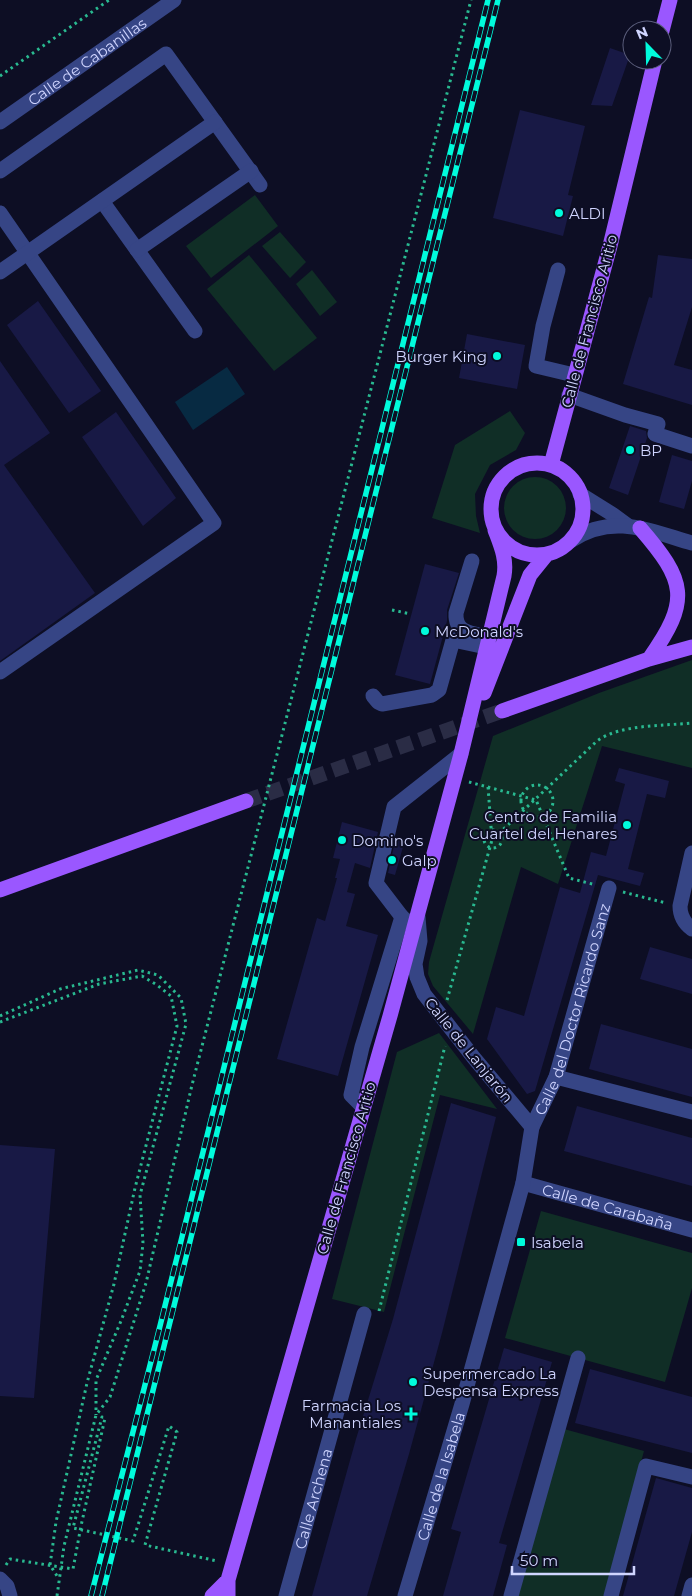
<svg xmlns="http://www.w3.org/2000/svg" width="692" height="1596" font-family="Montserrat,sans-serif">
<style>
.green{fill:#102e26}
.water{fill:#072a42}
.building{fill:#181945}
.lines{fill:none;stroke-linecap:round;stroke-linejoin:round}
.major-tunnel{stroke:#2a2c45;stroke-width:15;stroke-dasharray:15 8;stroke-linecap:butt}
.path{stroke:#29b990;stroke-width:3;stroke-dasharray:2.5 4;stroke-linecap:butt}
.minor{stroke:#364585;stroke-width:15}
.major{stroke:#9a57ff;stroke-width:15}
.rail-casing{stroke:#00fbdc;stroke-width:5.5}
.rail{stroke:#0d0e24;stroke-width:4;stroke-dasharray:11;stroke-linecap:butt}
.poi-dot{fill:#00fbdc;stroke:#0d0e24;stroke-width:2}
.labels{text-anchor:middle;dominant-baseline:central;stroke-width:4;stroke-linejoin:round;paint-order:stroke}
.street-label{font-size:15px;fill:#d0d5ff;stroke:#0d0e24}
.poi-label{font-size:15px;fill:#d0d5ff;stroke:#0d0e24;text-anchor:start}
</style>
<rect width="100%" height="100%" fill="#0d0e24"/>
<path class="green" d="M255 195 278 226 211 278 186 246Z
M280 232 306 262 290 278 262 246Z
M249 255 317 338 274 371 207 289Z
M312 270 337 302 320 316 296 284Z
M510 411 525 433 516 450 490 465 475 494 476 516 480 533 432 518 455 445Z
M504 508a31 31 0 1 1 62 0a31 31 0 1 1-62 0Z
M692 660V768L602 746 558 884 521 867 473 1034 433 986 428 974 429 962 493 736 599 693Z
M439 1033 497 1109 440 1095 384 1312 332 1299 397 1052Z
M541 1211 692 1253V1288L665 1382 505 1338Z
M564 1429 644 1451 604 1596H518Z"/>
<path class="water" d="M227 367 245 394 193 430 175 402Z"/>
<path class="building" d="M610 48 630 55 612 106 591 105Z
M520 110 585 126 568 195 573 196 563 236 493 218Z
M658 255 692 259V307L674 365 692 370V405L623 384 649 297 652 298Z
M38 301 101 391 69 413 7 325Z
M467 334 525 345 517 389 459 378Z
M0 361 50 433 4 465 95 593 0 661Z
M116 412 176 498 143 526 82 437Z
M630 426 646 431 647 438 628 495 609 488Z
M672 455 692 461V481L684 509 659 502Z
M425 564 459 573 447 610V621L430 684 395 675Z
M619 768 669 781 665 798 647 794 628 869 644 873 640 886 598 875 535 1091 527 1094 487 1039 496 1007 524 1016 560 887 580 893 591 852 606 856 625 784 615 781Z
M342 822 378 832 370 868 355 863 347 892 355 894 346 926 378 935 338 1076 277 1059 317 918 325 921 337 878H335L340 859 333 858Z
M396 837 405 840 395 875 388 873Z
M650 947 692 959V994L640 979Z
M601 1024 692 1049V1097L589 1069Z
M451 1103 496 1117 442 1333 409 1454 367 1596H312L356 1439 393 1319Z
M577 1106 692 1138V1186L564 1151Z
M0 1145 55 1149 34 1398 0 1396Z
M504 1348 552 1362 499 1543 507 1545 493 1596H443L461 1532 451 1529Z
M590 1369 692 1397V1453L575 1423Z
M656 1478 692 1488V1532L674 1596H623Z"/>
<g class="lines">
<path class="major-tunnel" d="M246 801 502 711"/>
<path class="path" d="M0 76 109 0
M392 610 411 614
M469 782 536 800 569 878 596 885
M521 801a16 16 0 1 1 32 0a16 16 0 1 1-32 0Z
M488 787 492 840
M484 839a9 9 0 1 1 18 0a9 9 0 1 1-18 0Z
M623 892 666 903
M447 1000 492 840 597 741C620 724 664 726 692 723
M0 1016 60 989 138 970 158 975 181 998 186 1024 140 1195 143 1243 140 1271 121 1321 96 1380V1415
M0 1022 99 984 142 976 157 985 171 996 177 1026 135 1188 114 1284 87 1383 56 1522 50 1565 59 1579
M379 1311 445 1046
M6 1565 10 1559 73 1569 81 1526 105 1418 102 1417 73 1528 133 1541 169 1426 177 1432 145 1545 217 1561
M57 1596 64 1546 96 1415 110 1397 146 1283 192 1085 471 0"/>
<g class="minor">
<path id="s1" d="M0 122 174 0"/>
<path d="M0 171 166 54 260 185"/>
<path d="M102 201 195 331"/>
<path d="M0 213 214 523 0 672"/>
<path d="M137 250 251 171"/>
<path d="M558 270 543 326 536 366 574 375"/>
<path d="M0 272 215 122"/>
<path d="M569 395 625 415 658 424 655 434 692 446"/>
<path d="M580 494 612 514 627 525"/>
<path d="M572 540C613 513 650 531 692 543"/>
<path d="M472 561 456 613C455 634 472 633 489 637"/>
<path d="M373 696 378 702 382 704 432 695 439 690 453 640 486 647"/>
<path d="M692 853 680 906C680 916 684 923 692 929"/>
<path d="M413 926 402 917 376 883 394 807 461 754"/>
<path d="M556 1077 692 1112"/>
<path d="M363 1107 351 1095 362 1047 402 917"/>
<path id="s2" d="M532 1127 556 1077 609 888"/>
<path id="s3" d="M523 1183 692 1230"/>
<path d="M0 1579 7 1586 10 1596"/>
<path id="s4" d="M286 1596 364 1314"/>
<path id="s5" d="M405 1596 462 1404 523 1183 532 1127 474 1058 424 994 417 977 415 964 420 941 418 917"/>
<path d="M511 1596 578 1358"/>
<path d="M611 1596 646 1466 692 1477"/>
<path d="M689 1596 692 1585"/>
</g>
<path class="major" d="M662 31 670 0
M491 509a46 46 0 1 1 92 0a46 46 0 1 1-92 0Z
M551 465 610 246 655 60
M640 528C686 581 691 600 649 659
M484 693 530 575 547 554
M502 711 649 659 692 647
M0 890 246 801
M212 1596 228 1580
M228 1596V1580L390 1016 461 754 504 576C507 559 501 546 495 530"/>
<g class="rail-casing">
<path id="rail" d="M91 1596 158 1334 488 0
M102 1596 498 0"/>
</g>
<use href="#rail" class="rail"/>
</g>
<g class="poi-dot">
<circle cx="559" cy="213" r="5"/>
<circle cx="497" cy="356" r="5"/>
<circle cx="630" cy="450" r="5"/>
<circle cx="425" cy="631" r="5"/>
<circle cx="627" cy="825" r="5"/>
<circle cx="342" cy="840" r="5"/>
<circle cx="392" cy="860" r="5"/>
<rect x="516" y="1237" width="10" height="10" rx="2.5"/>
<circle cx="413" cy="1382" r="5"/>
<path d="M408.5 1406.5h5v5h5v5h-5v5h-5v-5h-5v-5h5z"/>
</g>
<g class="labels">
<g class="street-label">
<text stroke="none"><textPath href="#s1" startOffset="106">Calle de Cabanillas</textPath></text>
<text transform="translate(589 321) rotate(-75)">Calle de Francisco Aritio</text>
<text stroke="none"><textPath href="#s2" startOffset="125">Calle del Doctor Ricardo Sanz</textPath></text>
<text transform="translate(469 1050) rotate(51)">Calle de Lanjarón</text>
<text transform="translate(346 1168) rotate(-74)">Calle de Francisco Aritio</text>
<text stroke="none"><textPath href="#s3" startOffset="88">Calle de Carabaña</textPath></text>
<text stroke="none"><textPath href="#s5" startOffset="125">Calle de la Isabela</textPath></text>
<text stroke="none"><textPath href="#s4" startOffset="101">Calle Archena</textPath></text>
</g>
<g class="poi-label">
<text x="569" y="213">ALDI</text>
<text x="487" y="356" text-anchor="end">Burger King</text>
<text x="640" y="450">BP</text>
<text x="435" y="631">McDonald's</text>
<text x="617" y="816" text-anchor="end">Centro de Familia<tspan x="617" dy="17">Cuartel del Henares</tspan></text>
<text x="352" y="840">Domino's</text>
<text x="402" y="860">Galp</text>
<text x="531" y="1242">Isabela</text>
<text x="423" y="1373">Supermercado La<tspan x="423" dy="17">Despensa Express</tspan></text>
<text x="401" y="1405" text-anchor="end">Farmacia Los<tspan x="401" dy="17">Manantiales</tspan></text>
</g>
</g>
<g transform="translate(647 45) rotate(337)"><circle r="24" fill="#0d0e24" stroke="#5b5e7c"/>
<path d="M0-4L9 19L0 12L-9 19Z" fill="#00fbdc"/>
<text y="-8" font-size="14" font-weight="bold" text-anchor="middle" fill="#d0d5ff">N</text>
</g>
<path d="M512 1566v8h122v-8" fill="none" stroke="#d0d5ff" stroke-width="2.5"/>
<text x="520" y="1566" font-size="15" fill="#d0d5ff" stroke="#0d0e24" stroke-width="4" paint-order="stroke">50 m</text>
</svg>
